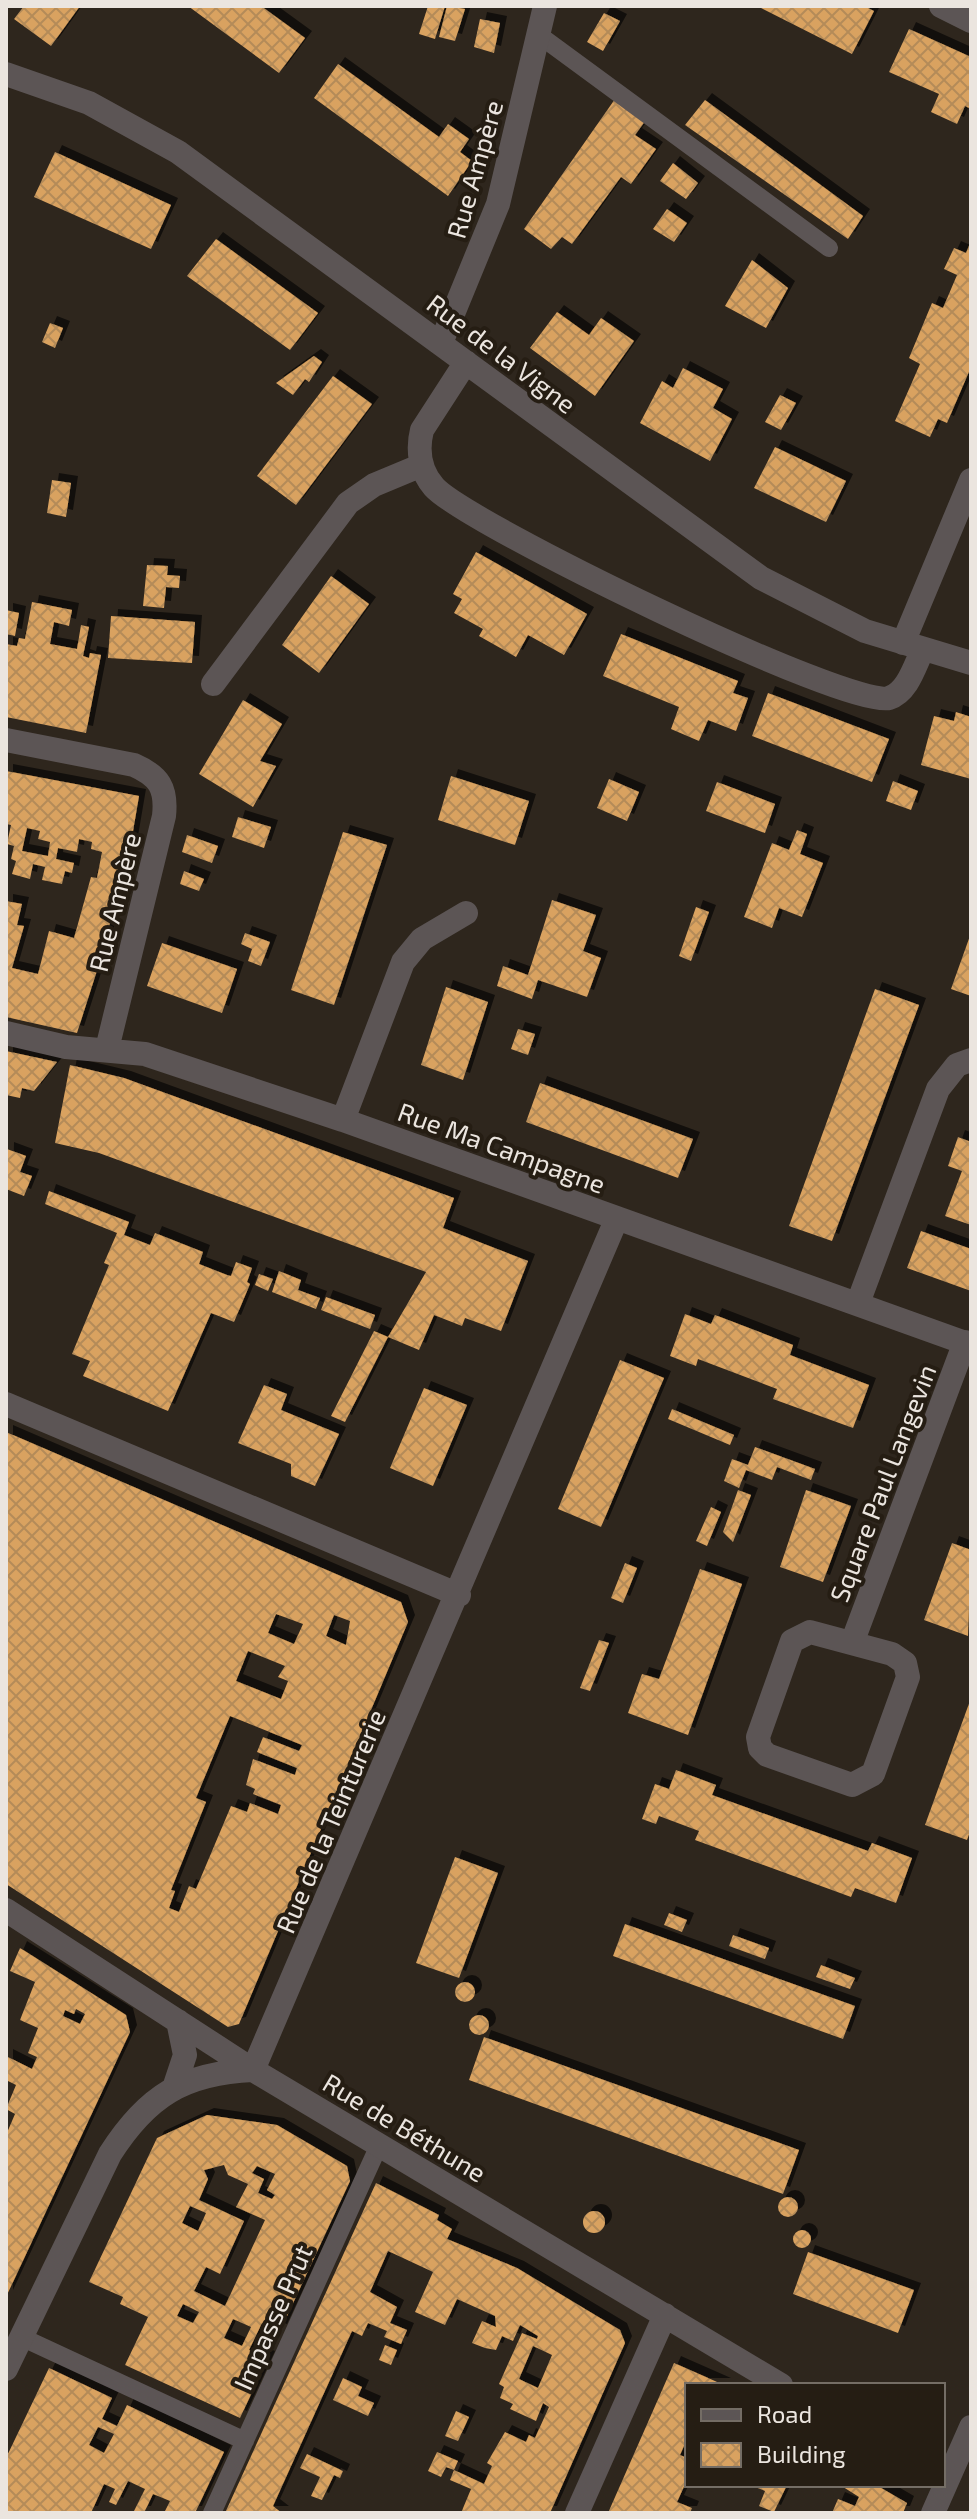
<svg xmlns="http://www.w3.org/2000/svg" width="977" height="2519" font-family="'Exo 2',sans-serif">
<style>
.building{fill:url(#building-cross-hatch);fill-rule:evenodd;filter:url(#shadow)}
.lines{fill:none;stroke-linecap:round;stroke-linejoin:round}
.lane{stroke:#5c5555;stroke-width:18}
.street{stroke:#5c5555;stroke-width:24}
.labels{text-anchor:middle;dominant-baseline:central;stroke-width:8;stroke-linejoin:round;paint-order:stroke}
.street-label{font-size:26px;fill:#ebe5df;stroke:#251d13}
</style>
<defs>
<pattern id="building-cross-hatch" width="8" height="8" patternUnits="userSpaceOnUse" patternTransform="scale(2)"><rect width="8" height="8" fill="#d9a260"/><path d="M0 0l8 8M0 8l8-8" fill="none" stroke="#b48b59"/></pattern>
<filter id="shadow"><feDropShadow dx="7" dy="-7" stdDeviation="0" flood-color="#0009"/></filter>
</defs>
<rect width="100%" height="100%" fill="#2e261d"/>
<path class="building" d="M24 6H80L51 46 14 19Z
M188 6H261L305 38 279 73Z
M428 6H445L435 39 419 34Z
M447 6 465 9 455 41 439 37Z
M757 6H864L874 11 852 54Z
M604 13 620 21 603 51 587 42Z
M480 19 500 23 494 53 474 47Z
M909 29 971 57V109L965 106 957 124 931 112 939 94 889 72Z
M338 64 439 137 448 124 469 139 460 152 472 161 448 196 314 98Z
M615 99 646 120 635 135 656 149 631 184 621 177 572 244 562 237 551 249 524 229Z
M705 100 863 216 848 239 685 125Z
M55 152 171 205 151 249 34 197Z
M673 163 698 183 686 199 660 181Z
M667 209 687 223 674 242 653 229Z
M216 239 318 313 290 350 187 276Z
M971 241V367L947 423 938 419 930 437 895 421 920 364 909 358 932 303 943 308 957 275 944 269 954 248 966 253Z
M752 260 788 288 766 328 725 306Z
M557 312 589 335 601 318 634 341 595 396 530 348Z
M50 323 63 328 55 348 42 342Z
M314 356 322 362 309 382 305 379 293 395 276 383Z
M683 368 723 389 713 408 732 419 710 461 640 423 662 381 673 388Z
M333 376 372 404 296 505 257 476Z
M780 395 796 403 781 430 765 422Z
M775 447 846 481 826 522 754 488Z
M52 480 71 483 66 517 47 513Z
M476 552 587 614 564 655 528 635 516 657 479 636 483 629 454 613 462 599 453 594Z
M147 565 168 566 167 575 180 576 179 588 166 587 164 608 143 606Z
M331 576 369 604 319 673 282 645Z
M32 602 72 610 69 626 54 622 50 644 77 649 81 625 89 627 83 656 89 658 90 653 101 655 86 733 6 717V644L17 646 19 638 25 639Z
M6 610 19 613 15 636 6 634Z
M111 616 195 622 192 663 108 658Z
M621 634 738 681 733 693 748 698 736 731 708 720 699 741 671 729 679 707 603 676Z
M768 693 889 739 872 782 752 736Z
M243 700 282 724 260 761 276 766 253 807 199 774Z
M956 712 971 717V779L921 765 934 716 954 721Z
M6 771 139 796 124 884H120L101 958 77 1033 6 1017V901L22 904 17 925 24 926 12 968 38 974 49 931 74 938 91 877 97 878 102 852 91 849 92 842 79 839 77 852 58 848 56 859 74 863 72 873 65 871 62 884 42 880 45 867 33 864 30 879 12 874 16 861 11 859 14 846 7 844 11 825 6 824ZM27 828 40 831 38 839 50 842 48 856 22 851Z
M451 776 529 801 515 845 438 820Z
M609 779 639 792 627 821 597 808Z
M893 781 918 791 911 810 886 801Z
M717 782 775 804 765 833 706 811Z
M238 817 271 827 264 848 232 837Z
M797 830 807 834 800 854 823 863 802 917 779 908 772 928 744 917 772 843 789 850Z
M343 832 387 845 334 1005 291 990Z
M187 835 218 846 212 863 182 852Z
M184 871 204 879 199 891 180 884Z
M552 900 596 915 583 951 601 958 587 997 538 980 532 999 497 986 503 966 528 975Z
M696 907 709 912 691 961 679 956Z
M245 933 270 942 261 966 248 961 252 949 241 944Z
M971 933V996L951 989Z
M162 943 237 969 222 1013 147 986Z
M446 987 488 1002 463 1080 421 1065Z
M875 989 919 1005 832 1241 789 1226Z
M518 1029 535 1034 528 1055 511 1049Z
M6 1051 57 1062 34 1091 22 1088 20 1098 6 1095Z
M70 1065 124 1078 454 1198 443 1228 528 1261 501 1331 465 1318 462 1326 434 1315 419 1350 388 1337 426 1272 99 1153 55 1143Z
M540 1083 693 1139 678 1178 526 1122Z
M958 1137 971 1142V1225L945 1216 962 1171 948 1166Z
M7 1149 26 1156 20 1172 32 1176 24 1196 6 1189Z
M49 1191 129 1222 124 1235 150 1245 155 1233 203 1252 199 1264 227 1275 231 1276 236 1262 252 1268 247 1282 250 1284 234 1322 211 1313 168 1411 83 1376 90 1361 72 1354 109 1265 104 1263 117 1233 45 1204Z
M921 1231 971 1249V1291L907 1268Z
M279 1271 301 1280 298 1290 320 1298 316 1309 272 1292Z
M259 1274 273 1279 268 1291 255 1285Z
M326 1297 375 1315 370 1329 321 1310Z
M685 1314 711 1324 715 1315 793 1345 790 1355 869 1385 853 1428 773 1399 777 1389 698 1359 696 1366 670 1356Z
M374 1331 388 1337 345 1422 331 1416Z
M620 1360 664 1378 601 1527 558 1509Z
M264 1385 287 1394 281 1410 339 1434 315 1486 291 1476V1464L238 1443Z
M424 1388 467 1405 433 1486 390 1468Z
M672 1409 734 1435 730 1445 668 1419Z
M6 1432 401 1602 408 1622 239 2024 228 2027 6 1884ZM276 1614 303 1624 294 1644 268 1633ZM334 1615 350 1621 346 1645 326 1636ZM248 1651 285 1666 278 1677 288 1681 281 1699 236 1681ZM230 1716 302 1745 299 1751 263 1737 257 1752 297 1768 295 1775 253 1759 246 1785 255 1789 253 1794 281 1805 278 1814 250 1803 247 1812 231 1806 196 1889 189 1886 179 1912 169 1908 175 1891 171 1890 206 1802 196 1798Z
M755 1447 815 1469 811 1480 777 1467 772 1480 746 1470 739 1488 724 1481 732 1459 748 1465Z
M738 1490 751 1495 733 1542 723 1532Z
M806 1490 851 1506 823 1582 780 1567Z
M711 1507 721 1512 707 1546 696 1541Z
M952 1543 971 1550 968 1636 924 1620Z
M625 1563 637 1568 623 1603 611 1598Z
M700 1569 742 1584 688 1735 628 1713 642 1674 659 1679Z
M599 1640 609 1643 590 1691 580 1688Z
M971 1698V1829L967 1840 925 1825Z
M676 1770 716 1785 712 1795 868 1851 872 1843 912 1858 896 1903 855 1888 851 1897 695 1840 699 1831 659 1816 656 1824 642 1819 655 1784 669 1789Z
M455 1857 498 1873 459 1978 416 1963Z
M669 1913 687 1920 682 1932 664 1925Z
M625 1924 855 2006 843 2039 613 1956Z
M733 1935 769 1948 765 1959 729 1946Z
M20 1948 126 2015 130 2032 6 2297V2135L15 2114 6 2109 16 2085 6 2080V2056L32 2069 37 2057 28 2053 38 2028 20 2020 35 1982 10 1971ZM76 2009 85 2014 80 2024 63 2016 65 2010 74 2014Z
M821 1965 855 1978 850 1989 816 1977Z
M455 1992a10 10 0 1 1 20 0a10 10 0 1 1-20 0Z
M469 2025a10 10 0 1 1 20 0a10 10 0 1 1-20 0Z
M484 2037 799 2150 783 2194 469 2080Z
M207 2115 277 2125 347 2166 350 2181 280 2331 262 2323 249 2350 268 2358 240 2418 125 2365 148 2317 120 2304 123 2297 89 2282 157 2138ZM224 2165 228 2175 248 2184 236 2207 265 2220 225 2306 194 2291 206 2267 220 2274 244 2221 199 2200 208 2179 204 2170ZM257 2166 275 2174 267 2190 275 2195 272 2199 258 2193 264 2179 252 2173ZM190 2206 206 2213 198 2231 182 2223ZM183 2304 199 2312 193 2323 177 2316ZM233 2319 251 2327 242 2346 224 2338Z
M376 2183 439 2215 437 2220 452 2229 447 2239 517 2268 620 2330 625 2343 550 2513H461L471 2489 450 2480 454 2470 484 2484 492 2466 487 2463 505 2432 526 2442 529 2435 535 2438 549 2407 543 2403 536 2421 510 2409 513 2404 500 2398 504 2387 499 2384 522 2333 537 2339 538 2336 520 2325 513 2341 502 2336 496 2350 485 2348 472 2343 482 2321 496 2327 495 2316 457 2299 445 2325 415 2312 433 2272 388 2251 370 2292 397 2307 390 2323 407 2330 401 2344 384 2337 387 2331 368 2323 362 2336 352 2331 273 2506 282 2513H225ZM533 2346 552 2355 538 2388 519 2379Z
M778 2207a10 10 0 1 1 20 0a10 10 0 1 1-20 0Z
M583 2222a11 11 0 1 1 22 0a11 11 0 1 1-22 0Z
M793 2239a9 9 0 1 1 18 0a9 9 0 1 1-18 0Z
M808 2252 914 2290 898 2333 793 2294Z
M385 2345 397 2350 391 2365 379 2360Z
M674 2363 724 2385H687V2439L680 2455 687 2458V2480L677 2502 692 2508 690 2513H608Z
M49 2368 112 2398 102 2419 117 2426 127 2405 224 2452 195 2513H164L170 2501 153 2494 144 2513H133L145 2489 128 2481 116 2505 109 2502 115 2489 104 2484 91 2513H6V2458ZM98 2427 114 2434 104 2453 89 2445Z
M343 2378 362 2387 358 2396 374 2403 368 2416 333 2400Z
M456 2411 469 2417 458 2441 445 2436Z
M437 2452 458 2461 454 2470 446 2467 441 2477 428 2471Z
M307 2454 343 2471 340 2478 334 2475 322 2500 311 2496 320 2477 300 2468Z
M750 2485H787L774 2512 759 2506 765 2491Z
M840 2485H876L907 2503 903 2513H832L838 2499 855 2506 859 2497Z"/>
<g class="lines">
<path class="lane" d="M539 35 829 248
M21 2337 245 2441
M212 2513 380 2143"/>
<path class="street" d="M941 6 971 21
M6 74 89 103 178 152 761 578 865 631 971 663
M441 343 498 204 545 6
M466 362 422 430C417 450 420 471 434 487 467 524 851 710 889 698 908 692 915 665 923 649
M903 643 971 480
M213 684 348 503 374 485 422 465
M6 740 134 765C159 776 167 788 164 816L107 1049
M6 1033 66 1047 145 1054 343 1120 971 1345
M343 1120 403 962 422 939 466 913
M858 1303 938 1089 957 1065 971 1060
M6 1404 459 1595
M810 1632 892 1654 905 1663 908 1677 873 1774 852 1785 767 1755 760 1748 758 1737 792 1641Z
M852 1643 965 1342
M6 1910 253 2070 781 2385
M253 2070 617 1218
M174 2088 185 2055 178 2021
M6 2369 110 2154C147 2096 184 2073 253 2070
M577 2513 665 2315
M933 2513 971 2427"/>
</g>
<g class="labels">
<g class="street-label">
<text transform="translate(474 169) rotate(-74)">Rue Ampère</text>
<text transform="translate(502 353) rotate(37)">Rue de la Vigne</text>
<text transform="translate(114 902) rotate(-76)">Rue Ampère</text>
<text transform="translate(502 1147) rotate(20)">Rue Ma Campagne</text>
<text transform="translate(882 1483) rotate(-69)">Square Paul Langevin</text>
<text transform="translate(330 1821) rotate(-67)">Rue de la Teinturerie</text>
<text transform="translate(405 2127) rotate(31)">Rue de Béthune</text>
<text transform="translate(272 2317) rotate(-66)">Impasse Prut</text>
</g>
</g>
<rect width="977" height="2519" fill="none" stroke="#ebe5df" stroke-width="16"/>
<rect x="685" y="2383" width="260" height="104" fill="#251d13" stroke="#746d65" stroke-width="2"/>
<rect x="701" y="2409" width="40" height="12" fill="#5c5555" stroke="#746d65" stroke-width="2"/>
<text x="757" y="2423" font-size="24" fill="#ebe5df">Road</text>
<rect x="701" y="2443" width="40" height="24" fill="url(#building-cross-hatch)" stroke="#746d65" stroke-width="2"/>
<text x="757" y="2463" font-size="24" fill="#ebe5df">Building</text>
</svg>
